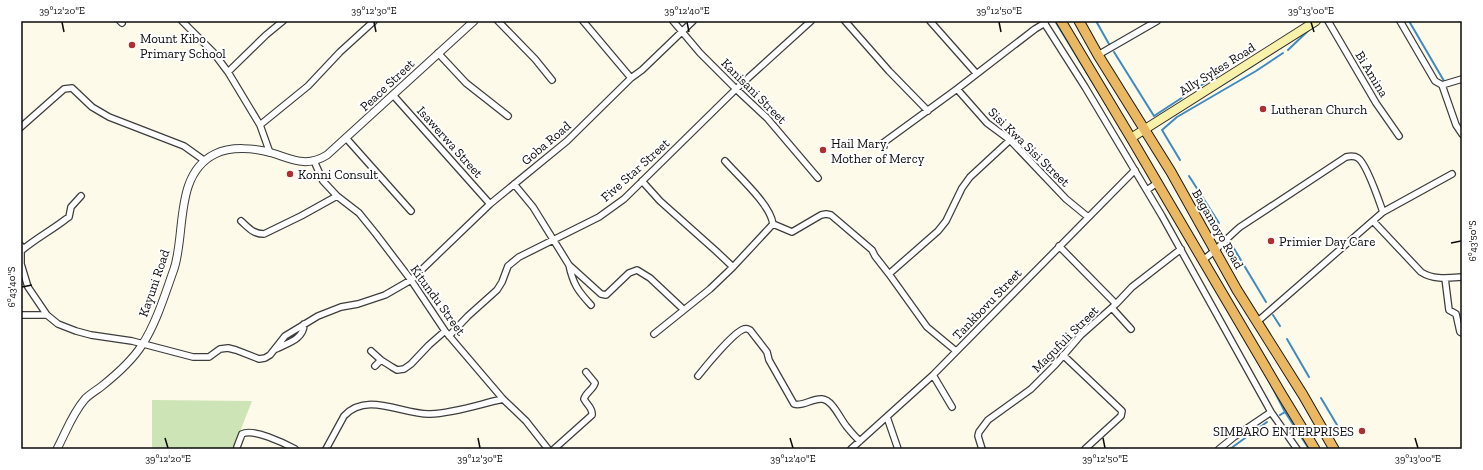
<svg xmlns="http://www.w3.org/2000/svg" width="1483" height="470" font-family="'Zilla Slab',serif">
<style>
.green{fill:#cde4b6}
.lines{fill:none;stroke-linecap:round;stroke-linejoin:round}
.stream{stroke:#3f8bc1;stroke-width:2}
.minor-casing{stroke:#3d3d3d;stroke-width:8}
.tertiary-casing{stroke:#3d3d3d;stroke-width:9}
.secondary-casing{stroke:#2c2c2c;stroke-width:10}
.trunk-casing{stroke:#1b1b1b;stroke-width:11}
.minor{stroke:#fff;stroke-width:5.5}
.tertiary{stroke:#fff;stroke-width:7}
.secondary{stroke:#f8f1a9;stroke-width:8}
.trunk{stroke:#eab862;stroke-width:9}
.ticks{fill:none;stroke:#0a0a0a;stroke-width:1.5}
.poi-dot{fill:#ae2f32;stroke:#fff;stroke-width:1.5}
.labels{text-anchor:middle;dominant-baseline:central;stroke-width:4;stroke-linejoin:round;paint-order:stroke}
.poi-label{font-size:13px;fill:#0a0a0a;stroke:#fff;text-anchor:start}
.street-label{font-size:13px;fill:#0a0a0a;stroke:#fff}
.neatline{fill:none;stroke:#0a0a0a;stroke-width:1.5}
.ticks-label{font-size:10px;text-anchor:middle;fill:#0a0a0a}
</style>
<rect width="100%" height="100%" fill="#fdfae9"/>
<path class="green" d="M152 400 252 401 233 449H158L152 447Z"/>
<g class="lines">
<path class="stream" d="M1055 21 1101 96
M1096 21 1109 44
M1409 21 1444 81H1448
M1288 50 1310 29
M1114 52 1154 116 1183 97
M1195 89 1217 76
M1180 160 1162 130 1177 117 1256 71 1283 53
M1189 176 1219 223
M1230 242 1266 302
M1273 315 1280 326
M1287 339 1309 377
M1268 379 1285 412 1309 449
M1321 398 1343 435
M1280 415 1285 412
M1230 449 1267 422"/>
<g class="minor-casing">
<path id="minor" d="M120 21 122 23
M182 21 213 52 228 72 260 125 270 153
M498 21 535 59 552 80
M583 21 631 78
M673 21 700 53 736 89 767 118 818 178
M845 21 889 71 928 111
M930 21 976 73
M1043 21 1085 87 1162 216 1271 412 1297 449
M1328 21 1376 103 1399 136
M1400 21 1435 81 1442 85 1462 79
M438 53 466 83 508 116
M1098 55 1157 21
M228 72 266 35 283 21
M1442 85 1456 125 1462 134
M957 89 987 123 1010 140 1066 199 1088 217
M393 95 490 204
M260 125 308 86 340 52 374 21
M21 127 64 89 72 88 92 107 109 117 184 146 205 161
M346 138 411 211
M883 143 957 89 1035 29 1045 23
M314 161 323 181 337 196 359 213 376 234 411 280 445 331 503 399 526 421 548 449
M642 181 660 201 716 251 733 267
M514 184 533 207 569 265 601 294 606 295 629 273 637 270 650 278 683 309
M1147 190 1157 183
M241 221C249 228 253 234 264 234L301 216 337 196
M1373 221 1421 272C1433 280 1448 278 1462 277
M773 224 792 232 821 215 826 214 831 215 872 250 875 256 889 274
M21 246V264L28 287 47 315
M1059 246 1116 304
M21 251C35 239 52 230 66 219L69 217 71 207 81 196
M1203 260C1217 250 1227 238 1240 227L1346 157C1350 156 1355 156 1358 158 1367 164 1379 201 1383 212
M569 265C573 284 578 291 591 305
M1445 278 1449 310 1456 314 1460 332 1462 333
M1112 308 1131 329
M21 315H47L58 324 76 331 91 335 132 341 193 357H209L220 349 228 348 236 350 259 359 265 358 270 355 285 336 318 316 341 307 358 304 385 295 411 280 490 204 567 141 631 78 642 70 693 21
M1257 322 1383 212 1452 174
M654 334 710 289 733 267 773 224C770 204 739 177 725 161
M449 336 468 316 497 290 502 282 508 266 519 257 599 217 624 199 736 89 811 21
M276 349C288 343 304 339 304 324
M371 351 381 360 392 367 397 370 404 369 411 364 429 345 445 331
M956 351 927 327 889 274 938 231 946 221 962 188 970 177 1010 140
M1063 355 1122 411 1121 416 1085 449
M375 366 381 360
M933 375 952 407
M698 376C706 366 734 332 744 329 748 328 747 329 750 330L767 352 769 360 794 404C803 407 812 398 822 399 833 400 840 419 847 427 851 432 855 437 860 441
M887 417 898 449
M237 447 242 434C253 428 284 443 295 449
M326 449 344 416C367 391 403 415 430 414 455 413 480 404 503 399
M554 449 592 415C593 408 587 405 584 399 586 392 593 390 595 383L586 372
M851 449 933 375 1135 170
M982 449 978 436 979 432 988 420 1031 389 1056 364 1081 335 1116 304 1132 287 1181 249
M1219 449 1234 437 1271 412"/>
</g>
<g class="tertiary-casing">
<path id="tertiary" d="M57 449C66 432 72 414 85 399 90 394 97 390 102 386 117 374 132 361 142 345 156 324 165 294 174 269 186 233 174 174 215 154 231 146 255 148 272 153 292 159 306 168 327 155L474 21"/>
</g>
<g class="secondary-casing">
<path id="secondary" d="M1131 138 1316 21"/>
</g>
<g class="trunk-casing">
<path id="trunk" d="M1061 21 1131 138 1282 395 1315 449
M1079 21 1098 55 1171 172 1237 290 1303 395 1334 449"/>
</g>
<use href="#minor" class="minor"/>
<use href="#tertiary" class="tertiary"/>
<use href="#secondary" class="secondary"/>
<use href="#trunk" class="trunk"/>
</g>
<path class="ticks" d="M62 22 64 32M374 22 376 32M687 22 689 32M999 22 1001 32M1311 22 1314 32M1451 243 1461 241M22 287 32 285M165 438 168 448M478 438 480 448M790 438 793 448M1103 438 1105 448M1415 438 1418 448"/>
<g class="poi-dot">
<circle cx="132" cy="45" r="4"/>
<circle cx="1263" cy="109" r="4"/>
<circle cx="823" cy="150" r="4"/>
<circle cx="290" cy="174" r="4"/>
<circle cx="1271" cy="241" r="4"/>
<circle cx="1362" cy="431" r="4"/>
</g>
<g class="labels">
<g class="poi-label">
<text x="140" y="38">Mount Kibo<tspan x="140" dy="15">Primary School</tspan></text>
<text x="1271" y="109">Lutheran Church</text>
<text x="831" y="143">Hail Mary,<tspan x="831" dy="15">Mother of Mercy</tspan></text>
<text x="298" y="174">Konni Consult</text>
<text x="1279" y="241">Primier Day Care</text>
<text x="1354" y="431" text-anchor="end">SIMBARO ENTERPRISES</text>
</g>
<g class="street-label">
<text transform="translate(1217 69) rotate(-32)">Ally Sykes Road</text>
<text transform="translate(1372 74) rotate(59)">Bi Amina</text>
<text transform="translate(387 85) rotate(-43)">Peace Street</text>
<text transform="translate(754 91) rotate(45)">Kanisani Street</text>
<text transform="translate(450 142) rotate(48)">Isawerwa Street</text>
<text transform="translate(546 143) rotate(-40)">Goba Road</text>
<text transform="translate(1029 147) rotate(44)">Sisi Kwa Sisi Street</text>
<text transform="translate(635 170) rotate(-42)">Five Star Street</text>
<text transform="translate(1218 229) rotate(60)">Bagamoyo Road</text>
<text transform="translate(154 283) rotate(-71)">Kayuni Road</text>
<text transform="translate(438 300) rotate(54)">Kitundu Street</text>
<text transform="translate(987 304) rotate(-46)">Tankbovu Street</text>
<text transform="translate(1065 339) rotate(-45)">Magufuli Street</text>
</g>
</g>
<rect width="1483" height="470" fill="none" stroke="#ffffff" stroke-width="44"/>
<rect x="22" y="22" width="1439" height="426" class="neatline"/>
<g class="ticks-label">
<text x="62" y="14">39°12'20"E</text>
<text x="374" y="14">39°12'30"E</text>
<text x="687" y="14">39°12'40"E</text>
<text x="999" y="14">39°12'50"E</text>
<text x="1311" y="14">39°13'00"E</text>
<text transform="translate(1472 241) rotate(-90)" y="4">6°43'50"S</text>
<text transform="translate(11 287) rotate(-90)" y="4">6°43'40"S</text>
<text x="168" y="462">39°12'20"E</text>
<text x="480" y="462">39°12'30"E</text>
<text x="793" y="462">39°12'40"E</text>
<text x="1105" y="462">39°12'50"E</text>
<text x="1418" y="462">39°13'00"E</text>
</g>
</svg>
